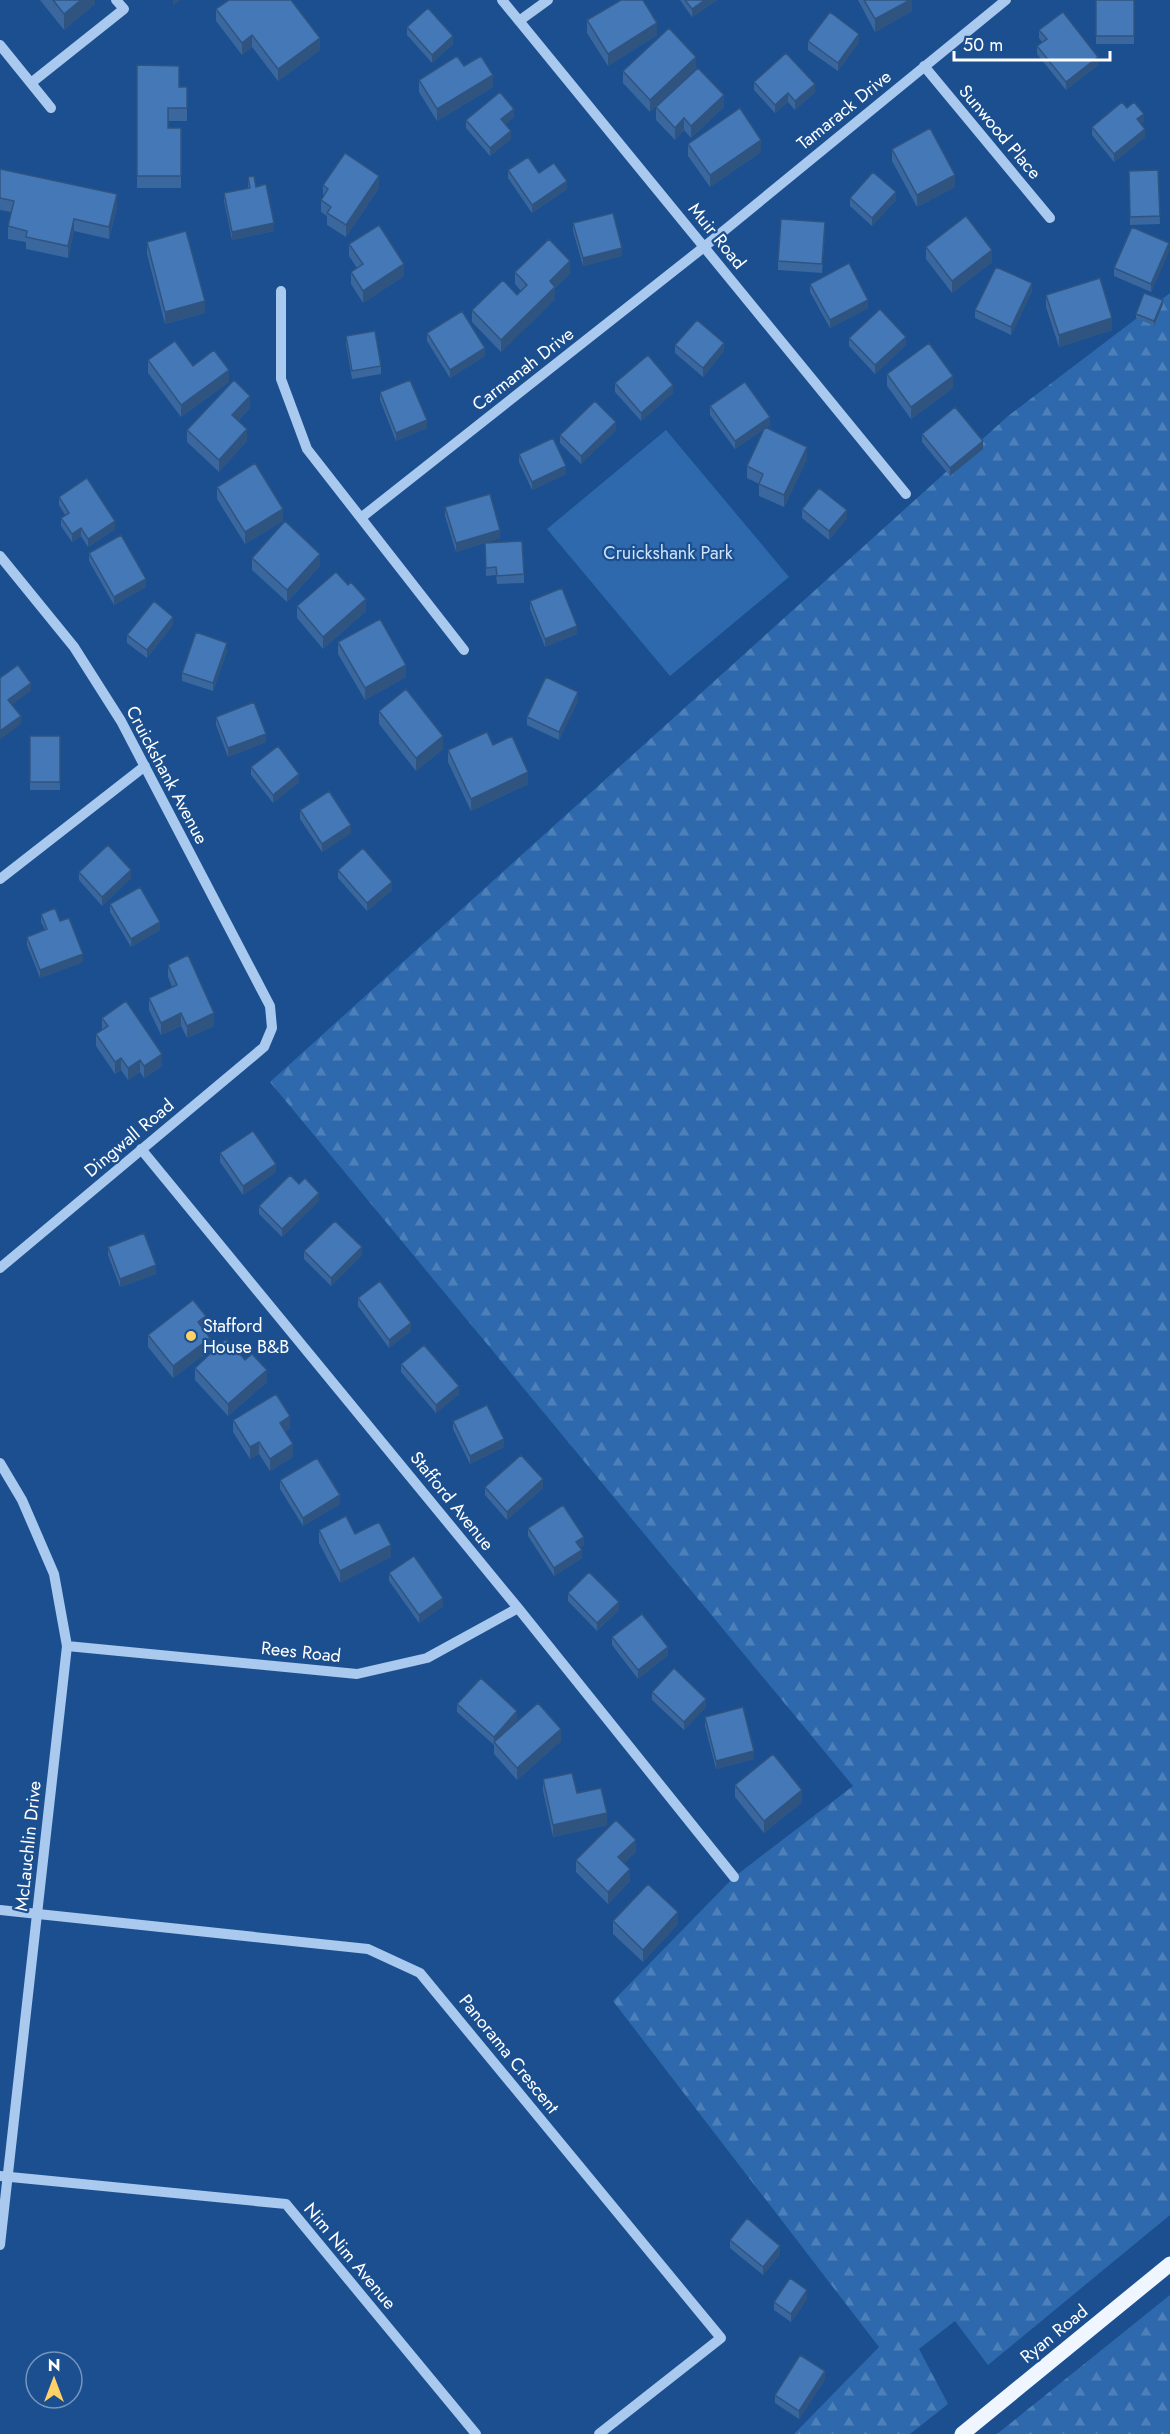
<svg xmlns="http://www.w3.org/2000/svg" width="1170" height="2434" font-family="Jost,sans-serif">
<style>
.green{fill:#2e69ad}
.forest{fill:url(#forest-firs)}
.lines{fill:none;stroke-linecap:round;stroke-linejoin:round}
.minor{stroke:#a9c9ee;stroke-width:10}
.major{stroke:#f0f6ff;stroke-width:15}
.wall{fill:#3a679d}
.shaded-wall{fill:#305480}
.building{fill:#4478b7;stroke:#305480;stroke-width:1.5}
.poi-dot{fill:#ffd166;stroke:#1b4f8f;stroke-width:2}
.labels{text-anchor:middle;dominant-baseline:central;stroke-width:4.5;stroke-linejoin:round;paint-order:stroke}
.street-label{font-size:18px;fill:#fff;stroke:#1b4f8f}
.park-label{font-size:18px;fill:#cfe3fa;stroke:#1b4f8f}
.poi-label{font-size:18px;fill:#fff;stroke:#1b4f8f;text-anchor:start}
</style>
<defs>
<pattern id="forest-firs" width="22" height="20" patternUnits="userSpaceOnUse" patternTransform="scale(1.5)"><rect width="22" height="20" fill="#2e69ad"/><path d="M5 1l3.5 6h-7zM16 11l3.5 6h-7z" fill="#4d80b9"/></pattern>
</defs>
<rect width="100%" height="100%" fill="#1b4f8f"/>
<path class="green" d="M666 430 789 577 670 676 547 529Z"/>
<path class="forest" d="M1170 293V2215L988 2365 955 2321 919 2349 948 2404 910 2434H794L879 2347 613 2001 734 1877 853 1786 270 1082 1008 416Z
M1170 2295V2434H997Z"/>
<g class="lines">
<path class="minor" d="M502 0 906 494
M519 21 548 0
M0 45 51 108
M924 66 1050 218
M31 83 124 9 116 0
M281 291V379L307 449 464 650
M362 517 704 247 1006 0
M0 556 74 647 121 721 270 1006 272 1028 264 1047 0 1268
M0 879 145 766
M141 1149 518 1608 734 1877
M0 1463 22 1500 54 1574 67 1646 0 2245
M67 1646 357 1674 427 1658 518 1608
M0 1910 368 1949 420 1973 721 2338 599 2434
M0 2176 286 2204 476 2434"/>
<path class="major" d="M962 2434 1170 2264"/>
</g>
<path class="wall" d="M40 0H95V4L64 30Z
M680 0H717L692 17Z
M858 0H912V11L875 32Z
M1096 0H1134V44H1096Z
M216 9 320 50 278 81 252 47 242 55 216 21Z
M587 20 657 35 608 66 587 33Z
M407 27 453 44 432 63 407 35Z
M669 28 650 112 623 83V71Z
M1039 30 1098 65 1066 90 1037 54V46L1042 42 1039 38Z
M808 41 859 42 838 71 808 50Z
M137 65 179 87H187V121H168V128H181V188H137Z
M419 80 493 87 437 121 419 92Z
M754 82 815 92 795 110 788 102 775 113 754 90Z
M656 107H724L691 138 684 130 675 140 656 120Z
M1127 108 1144 122 1141 124 1145 137 1114 162 1092 135V127Z
M514 117 505 124 511 139 490 156 466 128V120Z
M688 144 761 152 710 187 688 156Z
M892 149 955 187 917 207 892 161Z
M0 169 117 207 109 239 74 231 68 258 26 249V242L8 239V226L11 212 0 210Z
M508 170 539 173 567 189 532 213 508 178Z
M1158 170 1160 224 1130 225 1129 171Z
M248 177 256 187 274 231 232 240 224 201V193L248 188Z
M323 185 379 188 346 237 327 225V216L321 212V200L323 197Z
M850 198 896 200 872 226 850 206Z
M573 223 622 256 583 266 573 231Z
M825 230 822 273 778 270V261Z
M147 242 205 313 165 324 147 254Z
M349 244 404 276 363 303 351 284V272L357 268 349 256Z
M926 247 992 262 952 293 926 259Z
M1169 251 1151 292 1114 276V268Z
M515 272 570 273 555 288V299L501 352 472 322V310L517 295 521 291 515 284Z
M810 284 868 308 830 328 810 292Z
M1032 291 1011 335 975 318V310Z
M1046 295 1112 330 1059 347 1046 307Z
M1163 304 1154 326 1136 318V314Z
M427 333 485 356 450 378 427 341Z
M346 336 381 366V374L352 379 346 344Z
M849 338 906 345 875 374 849 346Z
M675 345 724 351 703 377 675 353Z
M148 360 193 366 229 382 181 417 148 373Z
M887 374 953 388 911 419 887 386Z
M615 383 673 393 641 421 615 392Z
M380 392 427 428 396 441 380 400Z
M710 406 770 425 766 428 807 459 784 507 759 496V484L747 478V466L764 429 735 449 710 415Z
M250 408 238 421 247 441 219 472 187 442V430Z
M616 430 581 464 560 443V435Z
M922 434 983 449 950 476 922 442Z
M519 454 566 474 532 490 519 462Z
M217 487 283 521 245 544 217 499Z
M59 497 115 529 88 547 81 536 72 542 61 526V518L65 515 59 505Z
M445 507 500 538 456 552 445 516Z
M802 509 847 518 829 540 802 518Z
M485 543 524 574V583L497 584 496 575 486 576Z
M89 553 146 587 114 605 89 561Z
M252 558 320 566 287 602 252 570Z
M530 601 577 634 545 647 530 609Z
M297 606 366 611 323 649 297 618Z
M173 625 147 658 127 643V635Z
M338 642 406 677 365 700 338 654Z
M227 651 213 691 182 681V673Z
M578 701 559 740 527 725V717Z
M379 711 443 749 416 771 379 724Z
M216 717 266 742 228 757 216 725Z
M30 736H60V790H30Z
M493 745 528 784 471 811 448 762V750Z
M251 767 299 782 273 803 251 775Z
M300 810 351 833 322 852 300 819Z
M338 870 392 890 367 911 338 878Z
M79 872 131 878 102 906 79 880Z
M110 904 160 930 131 947 110 912Z
M41 914 83 962 40 978 27 945V937L45 930 41 922Z
M168 965 214 1026 187 1038 181 1026 161 1035 149 1010V998L172 987 168 977Z
M102 1018 162 1066 144 1078 140 1072 128 1080 121 1070 115 1074 96 1046V1034L102 1030Z
M220 1153 276 1172 243 1195 220 1162Z
M299 1184 319 1201 282 1237 259 1214V1206Z
M108 1247 156 1274 120 1287 108 1255Z
M304 1251 362 1255 331 1286 304 1259Z
M358 1298 411 1331 389 1348 358 1306Z
M206 1328 203 1330 210 1350 173 1378 148 1347V1335Z
M245 1360 267 1382 228 1416 195 1380V1368Z
M401 1364 459 1394 436 1413 401 1372Z
M233 1420 290 1428 285 1432 293 1457 270 1471 259 1454 250 1459 233 1432Z
M453 1421 504 1447 470 1464 453 1429Z
M280 1480 340 1504 303 1526 280 1489Z
M485 1487 543 1488 507 1520 485 1495Z
M528 1528 584 1545 580 1548 582 1558 554 1576 528 1536Z
M319 1530 355 1534 391 1557 340 1583 319 1543Z
M389 1573 443 1606 419 1623 389 1581Z
M568 1593 619 1610 597 1631 568 1601Z
M612 1637 668 1655 638 1679 612 1645Z
M652 1692 706 1707 684 1730 652 1700Z
M457 1704 517 1720 512 1725 561 1741 517 1780 494 1754V1745L457 1712Z
M705 1717 754 1759 716 1769 705 1726Z
M543 1779 577 1793 607 1825 553 1837 543 1791Z
M735 1785 802 1802 764 1833 735 1797Z
M636 1852 624 1863 630 1881 608 1904 576 1872V1860Z
M613 1921 678 1924 643 1962 613 1934Z
M730 2240 780 2254 763 2275 730 2248Z
M807 2299 791 2322 774 2310V2302Z
M825 2379 799 2419 775 2403V2395Z"/>
<path class="shaded-wall" d="M81 0H95V4L64 30V14Z
M173 0H181L173 5Z
M705 0H717L692 17V9Z
M910 0H912V11L875 32V19Z
M657 23V35L608 66V54Z
M859 34V42L838 71V63Z
M252 35V47L242 55V43Z
M453 36V44L432 63V55Z
M320 38V50L278 81V69Z
M696 57V69L650 112V100Z
M1098 57V65L1066 90V82Z
M493 75V87L437 121V109Z
M815 84V92L795 110V101Z
M788 93V102L775 113V105Z
M724 95V107L691 138V126Z
M514 109V117L501 128V119Z
M1144 114V122L1137 128V119Z
M684 118V130L675 140V128Z
M1145 129V137L1114 162V154Z
M511 131V139L490 156V148Z
M761 140V152L710 187V175Z
M955 175V187L917 207V195Z
M379 176V188L346 237V225Z
M567 181V189L532 213V205Z
M896 192V200L872 226V218Z
M117 194V207L109 239V227Z
M74 219V231L68 258V246Z
M274 223V231L232 240V232Z
M1169 243V251L1151 292V284Z
M622 248V256L583 266V258Z
M992 250V262L952 293V281Z
M570 261V273L555 288V299L501 352V340L550 281Z
M404 264V276L363 303V291Z
M1032 283V291L1011 335V327Z
M868 300V308L830 328V320Z
M1163 300V304L1154 326V321Z
M205 301V313L165 324V312Z
M1112 318V330L1059 347V335Z
M906 337V345L875 374V365Z
M724 343V351L703 377V368Z
M485 348V356L450 378V370Z
M229 370V382L181 417V405Z
M953 376V388L911 419V407Z
M673 385V393L641 421V413Z
M250 396V408L232 427V415Z
M770 417V425L735 449V441Z
M427 420V428L396 441V433Z
M616 422V430L581 464V456Z
M247 429V441L219 472V460Z
M983 441V449L950 476V468Z
M807 447V459L784 507V495Z
M566 466V474L532 490V482Z
M283 509V521L245 544V532Z
M847 510V518L829 540V531Z
M115 521V529L88 547V539Z
M81 528V536L72 542V534Z
M500 530V538L456 552V543Z
M320 554V566L287 602V590Z
M146 579V587L114 605V597Z
M366 599V611L323 649V637Z
M173 617V625L147 658V650Z
M577 626V634L545 647V639Z
M227 643V651L213 691V683Z
M406 665V677L365 700V688Z
M31 683V691L8 708V700Z
M578 692V701L559 740V732Z
M21 716V724L0 740V731Z
M266 734V742L228 757V748Z
M443 736V749L416 771V758Z
M528 772V784L471 811V799Z
M299 774V782L273 803V795Z
M351 825V833L322 852V844Z
M131 870V878L102 906V897Z
M392 882V890L367 911V903Z
M160 922V930L131 947V939Z
M83 954V962L40 978V970Z
M181 1013V1026L161 1035V1023Z
M214 1013V1026L187 1038V1026Z
M162 1054V1066L144 1078V1066Z
M121 1058V1070L115 1074V1062Z
M140 1060V1072L128 1080V1068Z
M276 1164V1172L243 1195V1186Z
M319 1193V1201L282 1237V1229Z
M362 1247V1255L331 1286V1278Z
M156 1265V1274L120 1287V1279Z
M206 1316V1328L198 1334V1322Z
M411 1323V1331L389 1348V1340Z
M210 1338V1350L173 1378V1366Z
M267 1370V1382L228 1416V1404Z
M459 1386V1394L436 1413V1405Z
M290 1416V1428L280 1435V1423Z
M504 1439V1447L470 1464V1456Z
M259 1442V1454L250 1459V1447Z
M293 1444V1457L270 1471V1459Z
M543 1479V1488L507 1520V1512Z
M340 1495V1504L303 1526V1518Z
M584 1537V1545L576 1551V1542Z
M391 1545V1557L340 1583V1571Z
M582 1550V1558L554 1576V1568Z
M443 1598V1606L419 1623V1615Z
M619 1602V1610L597 1631V1623Z
M668 1647V1655L638 1679V1670Z
M706 1699V1707L684 1730V1722Z
M517 1711V1720L495 1744 494 1742V1737Z
M561 1729V1741L517 1780V1768Z
M754 1751V1759L716 1769V1761Z
M802 1790V1802L764 1833V1821Z
M607 1813V1825L553 1837V1825Z
M636 1840V1852L618 1869V1857Z
M630 1869V1881L608 1904V1892Z
M678 1912V1924L643 1962V1950Z
M780 2246V2254L763 2275V2267Z
M807 2290V2299L791 2322V2314Z
M825 2371V2379L799 2419V2411Z"/>
<path class="building" d="M53 0H81L64 14Z
M229 0H291L320 38 278 69 252 35 242 43 216 9Z
M621 0H643L657 23 608 54 587 20Z
M685 0H705L692 9Z
M864 0H910L875 19Z
M1096 0H1134V36H1096Z
M428 8 453 36 432 55 407 27Z
M830 12 859 34 838 63 808 41Z
M1063 12 1098 57 1066 82 1037 46 1047 39 1039 30Z
M669 28 696 57 650 100 623 71Z
M786 53 815 84 795 101 788 93 775 105 754 82Z
M457 56 464 66 481 56 493 75 437 109 419 80Z
M137 65 179 66V87H187V108H168V128H181V176H137Z
M698 68 724 95 691 126 684 118 675 128 656 107Z
M500 92 514 109 501 119 511 131 490 148 466 120Z
M1122 102 1127 108 1134 102 1144 114 1137 119 1145 129 1114 154 1092 127Z
M740 108 761 140 710 175 688 144Z
M930 128 955 175 917 195 892 149Z
M345 153 379 176 346 225 327 213 331 207 321 200 328 189 323 185Z
M528 157 539 173 554 163 567 181 532 205 508 170Z
M0 169 117 194 109 227 74 219 68 246 26 237 27 231 8 226 14 201 0 198Z
M1158 170 1160 216 1130 217 1129 171Z
M873 172 896 192 872 218 850 198Z
M254 176 256 187 266 184 274 223 232 232 224 193 250 188 248 177Z
M613 213 622 248 583 258 573 223Z
M966 216 992 250 952 281 926 247Z
M781 219 825 222 822 264 778 261Z
M379 225 404 264 363 291 351 272 363 264 349 244Z
M1132 227 1169 243 1151 284 1114 268Z
M186 231 205 301 165 312 147 242Z
M549 239 570 261 550 281 555 287 501 340 472 310 503 280 517 295 527 285 515 272Z
M849 263 868 300 830 320 810 284Z
M996 267 1032 283 1011 327 975 310Z
M1100 278 1112 318 1059 335 1046 295Z
M1144 293 1163 300 1154 321 1136 314Z
M880 309 906 337 875 365 849 338Z
M462 311 485 348 450 370 427 333Z
M697 320 724 343 703 368 675 345Z
M375 331 381 366 352 371 346 336Z
M175 341 193 366 214 350 229 370 181 405 148 360Z
M929 343 953 376 911 407 887 374Z
M648 355 673 385 641 413 615 383Z
M234 380 250 396 232 415 247 429 219 460 187 430Z
M410 380 427 420 396 433 380 392Z
M745 382 770 417 735 441 710 406Z
M595 401 616 422 581 456 560 435Z
M955 407 983 441 950 468 922 434Z
M765 427 807 447 784 495 759 484 763 474 747 466Z
M553 438 566 466 532 482 519 454Z
M255 463 283 509 245 532 217 487Z
M87 478 115 521 88 539 81 528 72 534 61 518 69 513 59 497Z
M819 488 847 510 829 531 802 509Z
M490 494 500 530 456 543 445 507Z
M285 521 320 554 287 590 252 558Z
M121 535 146 579 114 597 89 553Z
M522 541 524 574 497 576 496 567 486 568 485 543Z
M336 572 348 585 351 582 366 599 323 637 297 606Z
M562 588 577 626 545 639 530 601Z
M154 601 173 617 147 650 127 635Z
M380 619 406 665 365 688 338 642Z
M196 632 227 643 213 683 182 673Z
M18 665 31 683 8 700 21 716 0 731V678Z
M546 677 578 692 559 732 527 717Z
M406 689 443 736 416 758 379 711Z
M254 702 266 734 228 748 216 717Z
M487 732 493 745 512 736 528 772 471 799 448 750Z
M30 736H60V782H30Z
M278 746 299 774 273 795 251 767Z
M329 791 351 825 322 844 300 810Z
M108 845 131 870 102 897 79 872Z
M363 848 392 882 367 903 338 870Z
M140 887 160 922 131 939 110 904Z
M55 908 60 921 69 918 83 954 40 970 27 937 47 929 41 914Z
M188 955 214 1013 187 1026 181 1013 161 1023 149 998 177 985 168 965Z
M126 1001 162 1054 144 1066 140 1060 128 1068 121 1058 115 1062 96 1034 108 1026 102 1018Z
M253 1131 276 1164 243 1186 220 1153Z
M290 1175 299 1184 305 1178 319 1193 282 1229 259 1206Z
M335 1221 362 1247 331 1278 304 1251Z
M144 1233 156 1265 120 1279 108 1247Z
M380 1281 411 1323 389 1340 358 1298Z
M193 1300 206 1316 198 1322 210 1338 173 1366 148 1335Z
M226 1339 245 1360 252 1354 267 1370 228 1404 195 1368Z
M424 1345 459 1386 436 1405 401 1364Z
M276 1394 290 1416 280 1423 293 1444 270 1459 259 1442 250 1447 233 1420Z
M487 1405 504 1439 470 1456 453 1421Z
M521 1455 543 1479 507 1512 485 1487Z
M317 1458 340 1495 303 1518 280 1480Z
M563 1505 584 1537 576 1542 582 1550 554 1568 528 1528Z
M346 1516 355 1534 379 1522 391 1545 340 1571 319 1530Z
M414 1556 443 1598 419 1615 389 1573Z
M589 1572 619 1602 597 1623 568 1593Z
M642 1614 668 1647 638 1670 612 1637Z
M674 1668 706 1699 684 1722 652 1692Z
M481 1678 517 1711 494 1737 457 1704Z
M538 1703 561 1729 517 1768 494 1742Z
M743 1707 754 1751 716 1761 705 1717Z
M773 1754 802 1790 764 1821 735 1785Z
M572 1773 577 1793 601 1788 607 1813 553 1825 543 1779Z
M616 1820 636 1840 618 1857 630 1869 608 1892 576 1860Z
M648 1884 678 1912 643 1950 613 1921Z
M747 2218 780 2246 763 2267 730 2240Z
M790 2278 807 2290 791 2314 774 2302Z
M800 2355 825 2371 799 2411 775 2395Z"/>
<circle class="poi-dot" cx="191" cy="1336" r="6"/>
<g class="labels">
<g class="street-label">
<text transform="translate(844 110) rotate(-39)">Tamarack Drive</text>
<text transform="translate(1000 132) rotate(50)">Sunwood Place</text>
<text transform="translate(717 236) rotate(51)">Muir Road</text>
<text transform="translate(523 369) rotate(-38)">Carmanah Drive</text>
<text transform="translate(167 775) rotate(62)">Cruickshank Avenue</text>
<text transform="translate(129 1138) rotate(-40)">Dingwall Road</text>
<text transform="translate(452 1501) rotate(51)">Stafford Avenue</text>
<text transform="translate(301 1652) rotate(6)">Rees Road</text>
<text transform="translate(28 1846) rotate(-84)">McLauchlin Drive</text>
<text transform="translate(509 2054) rotate(51)">Panorama Crescent</text>
<text transform="translate(350 2256) rotate(50)">Nim Nim Avenue</text>
<text transform="translate(1054 2334) rotate(-39)">Ryan Road</text>
</g>
<g class="park-label">
<text x="668" y="553">Cruickshank Park</text>
</g>
<g class="poi-label">
<text x="203" y="1326">Stafford<tspan x="203" dy="21">House B&amp;B</tspan></text>
</g>
</g>
<g transform="translate(54 2380)"><circle r="28" fill="#1b4f8f" stroke="#7695bc" stroke-width="1.5"/>
<path d="M0-4.5L10 22L0 15L-10 22Z" fill="#ffd166"/>
<text y="-9" font-size="16" font-weight="bold" text-anchor="middle" fill="#ffffff">N</text>
</g>
<path d="M954 51v9h156v-9" fill="none" stroke="#ffffff" stroke-width="3"/>
<text x="963" y="51" font-size="18" fill="#ffffff" stroke="#1b4f8f" stroke-width="4.5" paint-order="stroke">50 m</text>
</svg>
